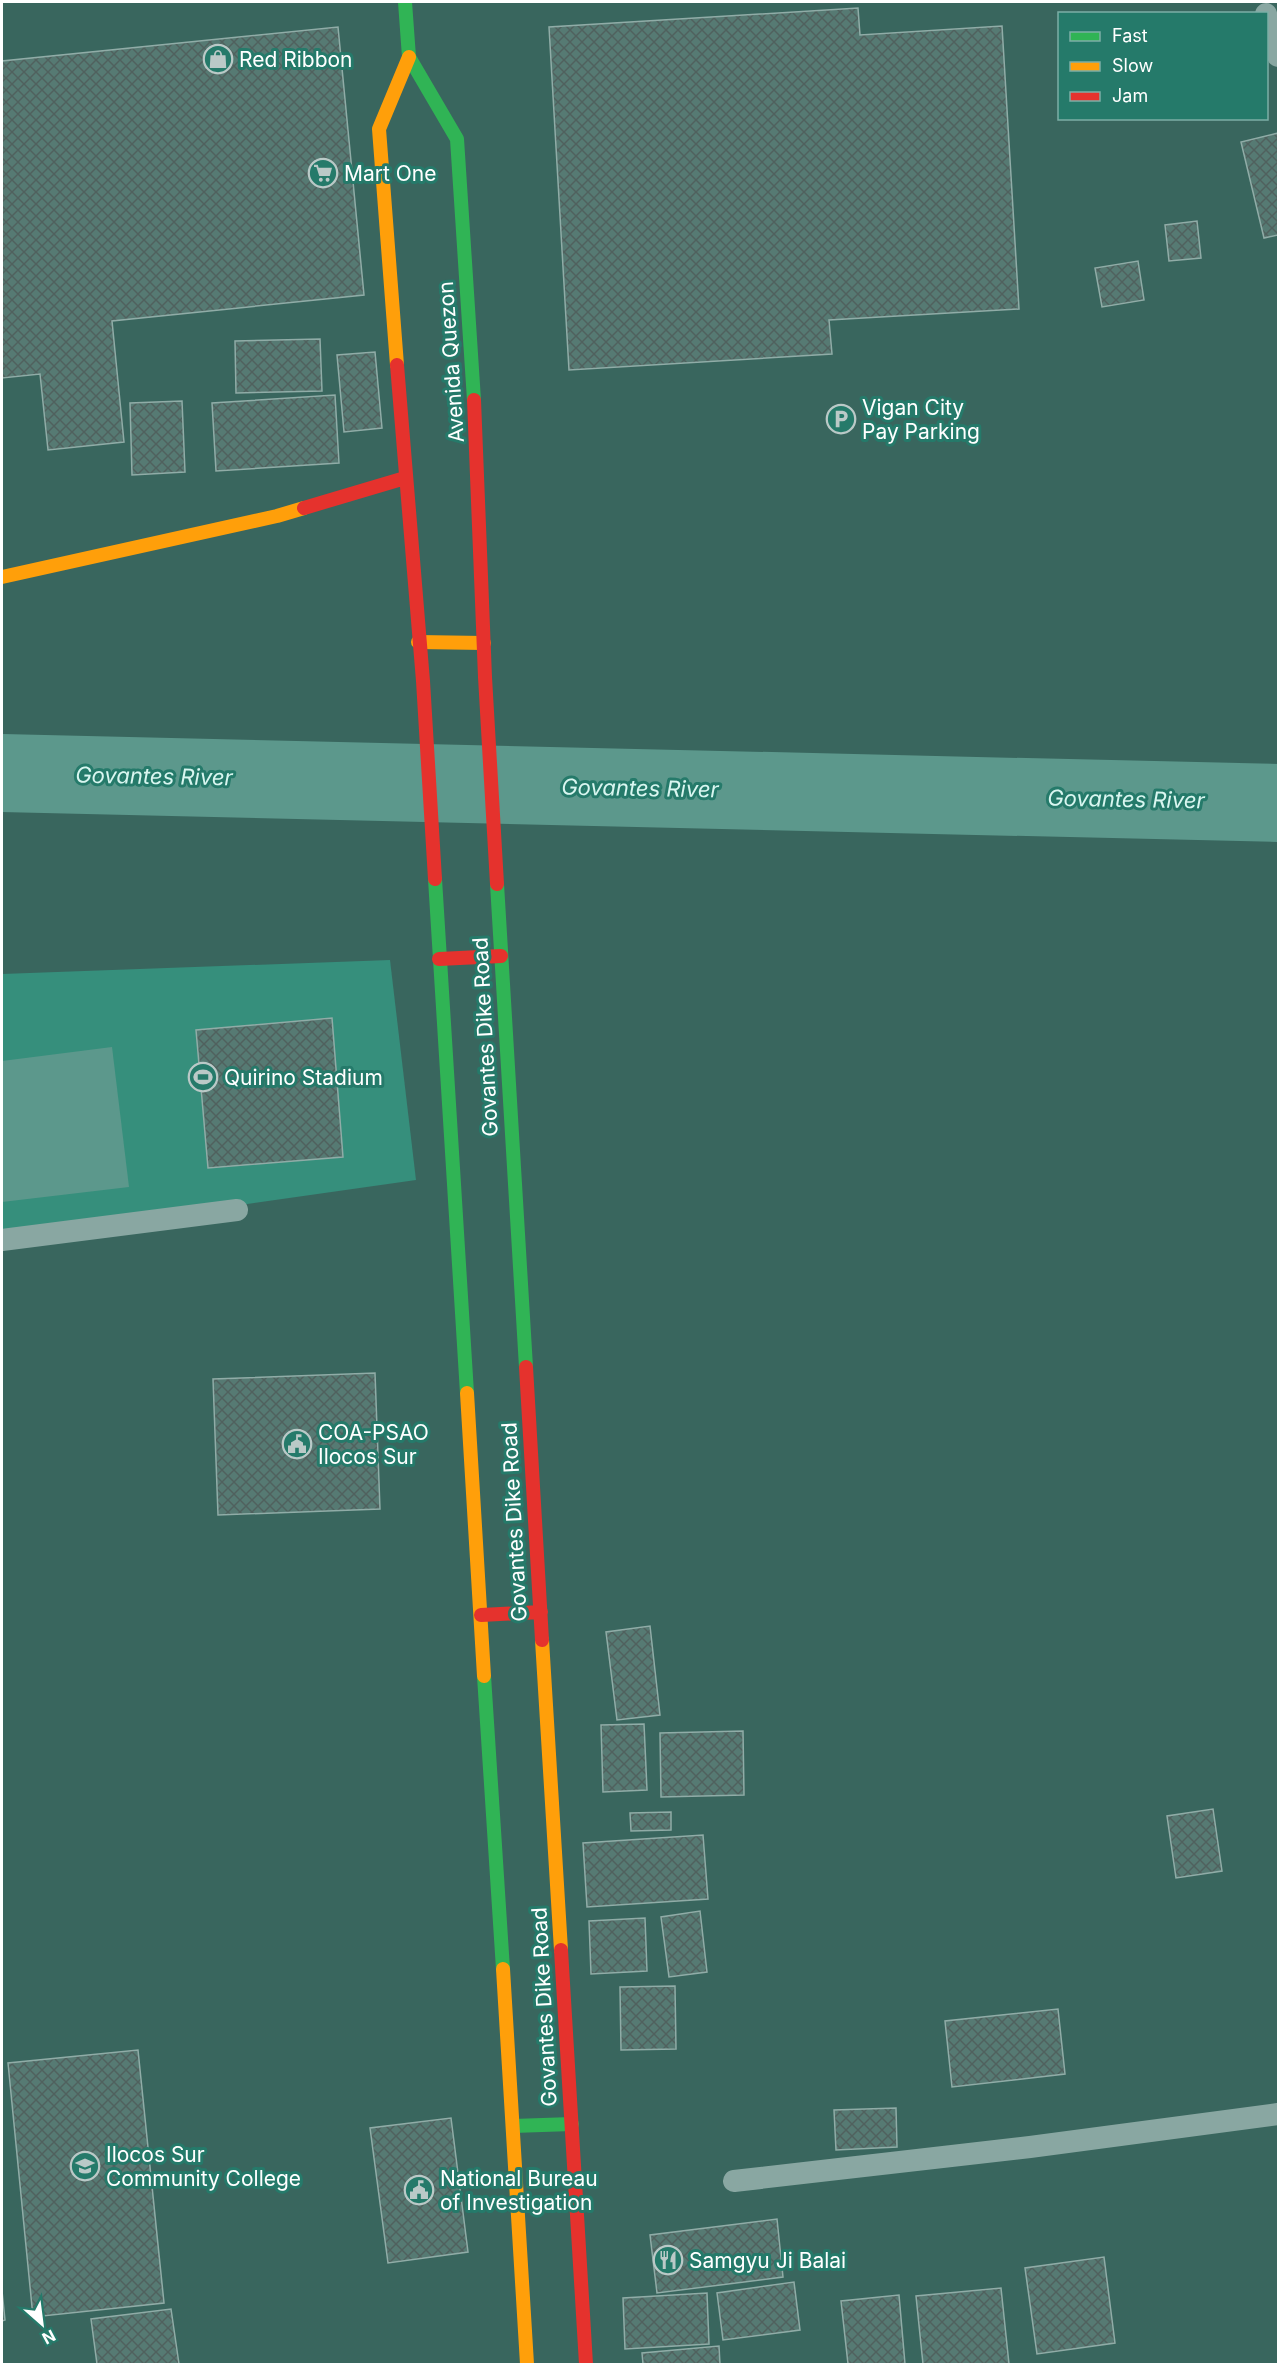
<svg xmlns="http://www.w3.org/2000/svg" width="1280" height="2366" font-family="Inter,sans-serif">
<style>
.pitch{fill:#368f7c}
.water{fill:#5c988c}
.lines{fill:none;stroke-linecap:round;stroke-linejoin:round}
.river{stroke:#5c988c;stroke-width:78}
.building{fill:url(#building-cross-hatch);stroke:#90aca7;stroke-width:1.5}
.lane{stroke:#89a7a2;stroke-width:22}
.fast{stroke:#30b455;stroke-width:14}
.slow{stroke:#ff9f0a;stroke-width:14}
.jam{stroke:#e5322d;stroke-width:14}
.labels{text-anchor:middle;dominant-baseline:central;stroke-width:6;stroke-linejoin:round;paint-order:stroke}
.poi-label{font-size:21px;fill:#fff;stroke:#257a6a;text-anchor:start}
.street-label{font-size:21px;fill:#fff;stroke:#257a6a}
.water-label{font-size:22px;font-style:italic;fill:#d9f6f0;stroke:#257a6a}
</style>
<defs>
<pattern id="building-cross-hatch" width="8" height="8" patternUnits="userSpaceOnUse" patternTransform="scale(1.5)"><rect width="8" height="8" fill="#567a73"/><path d="M0 0l8 8M0 8l8-8" fill="none" stroke="#50615e"/></pattern>
</defs>
<rect width="100%" height="100%" fill="#39665e"/>
<path class="pitch" d="M390 960 416 1180 2 1239V974Z"/>
<path class="water" d="M112 1047 129 1187 2 1202V1061Z"/>
<g class="lines">
<path class="river" d="M2 773 1278 803"/>
</g>
<path class="building" d="M858 8 860 35 1002 26 1019 309 829 320 832 354 569 370 549 27Z
M338 27 364 295 112 321 124 442 48 450 40 374 2 378V61Z
M1278 133V235L1264 238 1241 142Z
M1197 221 1201 258 1169 261 1165 225Z
M1138 261 1144 300 1102 307 1095 268Z
M320 339 322 391 236 393 235 341Z
M375 352 382 428 344 432 337 355Z
M335 395 339 463 216 471 212 403Z
M182 401 185 472 132 475 130 403Z
M332 1018 343 1157 208 1168 196 1030Z
M375 1373 380 1509 218 1515 213 1379Z
M650 1626 660 1715 617 1720 606 1632Z
M644 1724 647 1790 603 1792 601 1725Z
M743 1731 744 1795 661 1797 660 1733Z
M1213 1809 1222 1871 1176 1878 1167 1816Z
M671 1812V1830L631 1831 630 1813Z
M703 1835 708 1899 587 1907 583 1843Z
M700 1911 707 1972 669 1977 661 1917Z
M645 1918 647 1971 591 1974 589 1921Z
M675 1986 676 2049 621 2050 620 1987Z
M1058 2009 1065 2074 952 2087 945 2021Z
M138 2050 164 2303 33 2317 8 2063Z
M896 2108 897 2147 836 2150 834 2110Z
M451 2118 468 2252 388 2263 370 2128Z
M777 2219 783 2277 657 2293 650 2235Z
M1104 2257 1115 2343 1037 2354 1025 2268Z
M794 2282 800 2330 723 2340 717 2293Z
M1001 2288 1009 2364H923L916 2296Z
M2 2291 5 2320 2 2321Z
M707 2293 709 2344 625 2349 623 2298Z
M899 2295 905 2364H848L841 2301Z
M171 2309 179 2364H97L91 2319Z
M719 2346 720 2364H643L642 2353Z"/>
<g class="lines">
<path class="lane" d="M1266 14 1278 56
M2 1240 237 1210
M734 2181 1030 2147 1278 2114"/>
<path class="fast" d="M405 2 409 57 457 139 474 400
M435 879 467 1393
M497 884 526 1367
M484 1676 503 1969
M513 2126 572 2124"/>
<path class="slow" d="M397 365 379 129 409 57
M2 577 277 516 304 508
M418 642 484 643
M467 1393 484 1676
M542 1640 561 1950
M503 1969 527 2364"/>
<path class="jam" d="M397 365 423 681 435 879
M474 400 485 677 497 884
M304 508 405 478
M439 959 501 956
M526 1367 542 1640
M481 1615 541 1612
M561 1950 586 2364"/>
</g>
<defs>
<g id="shop-ring" transform="scale(1.5)"><circle r="9.5" fill="#257a6a" stroke="#bac9c7" stroke-width="1.5"/><path d="M-5-2.5h2.3a2.7 3.5 0 0 1 5.4 0H5L5.5 6h-11ZM-1.5-2.5h3a1.5 2.3 0 0 0-3 0Z" fill="#bac9c7"/></g>
<g id="supermarket-ring" transform="scale(1.5)"><circle r="9.5" fill="#257a6a" stroke="#bac9c7" stroke-width="1.5"/><path d="M-6-5.5h2.5l.6 2H6L4.5 2H-2.5L-4.4-4H-6ZM-1.5 3.2a1.3 1.3 0 1 0 .1 0ZM3 3.2a1.3 1.3 0 1 0 .1 0Z" fill="#bac9c7"/></g>
<g id="parking-ring" transform="scale(1.5)"><circle r="9.5" fill="#257a6a" stroke="#bac9c7" stroke-width="1.5"/><path d="M-3.5-5.5H1a3.5 3.5 0 0 1 0 7H-1V5.5H-3.5ZM-1-3.4V-.6H.8a1.4 1.4 0 0 0 0-2.8Z" fill="#bac9c7"/></g>
<g id="stadium-ring" transform="scale(1.5)"><circle r="9.5" fill="#257a6a" stroke="#bac9c7" stroke-width="1.5"/><path d="M0-5a6.5 5 0 1 0 0 10a6.5 5 0 1 0 0-10ZM-3.5-1.8h7v3.6h-7Z" fill="#bac9c7"/></g>
<g id="civic-ring" transform="scale(1.5)"><circle r="9.5" fill="#257a6a" stroke="#bac9c7" stroke-width="1.5"/><path d="M-.6-6.5H3V-4.5H.6V-3L4-1V1h2V6H-6V1h2V-1L-.6-3ZM-1.2 2.5V6h2.4V2.5Z" fill="#bac9c7"/></g>
<g id="school-ring" transform="scale(1.5)"><circle r="9.5" fill="#257a6a" stroke="#bac9c7" stroke-width="1.5"/><path d="M0-5L7-2L0 1L-7-2ZM-4 1L0 2.5L4 1V4Q0 6-4 4Z" fill="#bac9c7"/></g>
<g id="restaurant-ring" transform="scale(1.5)"><circle r="9.5" fill="#257a6a" stroke="#bac9c7" stroke-width="1.5"/><path d="M-5-6h1v4h1v-4h1v4h1v-4h1v5L-1.5 .5V6h-2V.5L-5-1ZM5-6V6H3V1.5H1.5Q1.5-4 5-6Z" fill="#bac9c7"/></g>
</defs>
<g fill-rule="evenodd">
<use href="#shop-ring" x="218" y="59"/>
<use href="#supermarket-ring" x="323" y="173"/>
<use href="#parking-ring" x="841" y="419"/>
<use href="#stadium-ring" x="203" y="1077"/>
<use href="#civic-ring" x="297" y="1444"/>
<use href="#school-ring" x="85" y="2166"/>
<use href="#civic-ring" x="419" y="2190"/>
<use href="#restaurant-ring" x="668" y="2260"/>
</g>
<g class="labels">
<g class="poi-label">
<text x="239" y="59">Red Ribbon</text>
<text x="344" y="173">Mart One</text>
<text x="862" y="407">Vigan City<tspan x="862" dy="24">Pay Parking</tspan></text>
<text x="224" y="1077">Quirino Stadium</text>
<text x="318" y="1432">COA-PSAO<tspan x="318" dy="24">Ilocos Sur</tspan></text>
<text x="106" y="2154">Ilocos Sur<tspan x="106" dy="24">Community College</tspan></text>
<text x="440" y="2178">National Bureau<tspan x="440" dy="24">of Investigation</tspan></text>
<text x="689" y="2260">Samgyu Ji Balai</text>
</g>
<g class="street-label">
<text transform="translate(451 362) rotate(-94)">Avenida Quezon</text>
<text transform="translate(485 1037) rotate(-93)">Govantes Dike Road</text>
<text transform="translate(514 1522) rotate(-93)">Govantes Dike Road</text>
<text transform="translate(544 2007) rotate(-93)">Govantes Dike Road</text>
</g>
<g class="water-label">
<text transform="translate(154 776) rotate(1)">Govantes River</text>
<text transform="translate(640 788) rotate(1)">Govantes River</text>
<text transform="translate(1126 799) rotate(1)">Govantes River</text>
</g>
</g>
<rect width="1280" height="2366" fill="none" stroke="#ffffff" stroke-width="6"/>
<rect x="1058" y="12" width="210" height="108" fill="#257a6a" stroke="#7cafa6" stroke-width="1.5"/>
<rect x="1070" y="32" width="30" height="9" fill="#30b455" stroke="#7cafa6" stroke-width="1.5"/>
<text x="1112" y="42" font-size="18" fill="#ffffff">Fast</text>
<rect x="1070" y="62" width="30" height="9" fill="#ff9f0a" stroke="#7cafa6" stroke-width="1.5"/>
<text x="1112" y="72" font-size="18" fill="#ffffff">Slow</text>
<rect x="1070" y="92" width="30" height="9" fill="#e5322d" stroke="#7cafa6" stroke-width="1.5"/>
<text x="1112" y="102" font-size="18" fill="#ffffff">Jam</text>
<g transform="translate(42 2324) rotate(152)" stroke="#257a6a" stroke-width="4.5" paint-order="stroke">
<path d="M0-4.5L10 22L0 15L-10 22Z" fill="#ffffff"/>
<text y="-9" font-size="16" font-weight="bold" text-anchor="middle" fill="#ffffff">N</text>
</g>
</svg>
